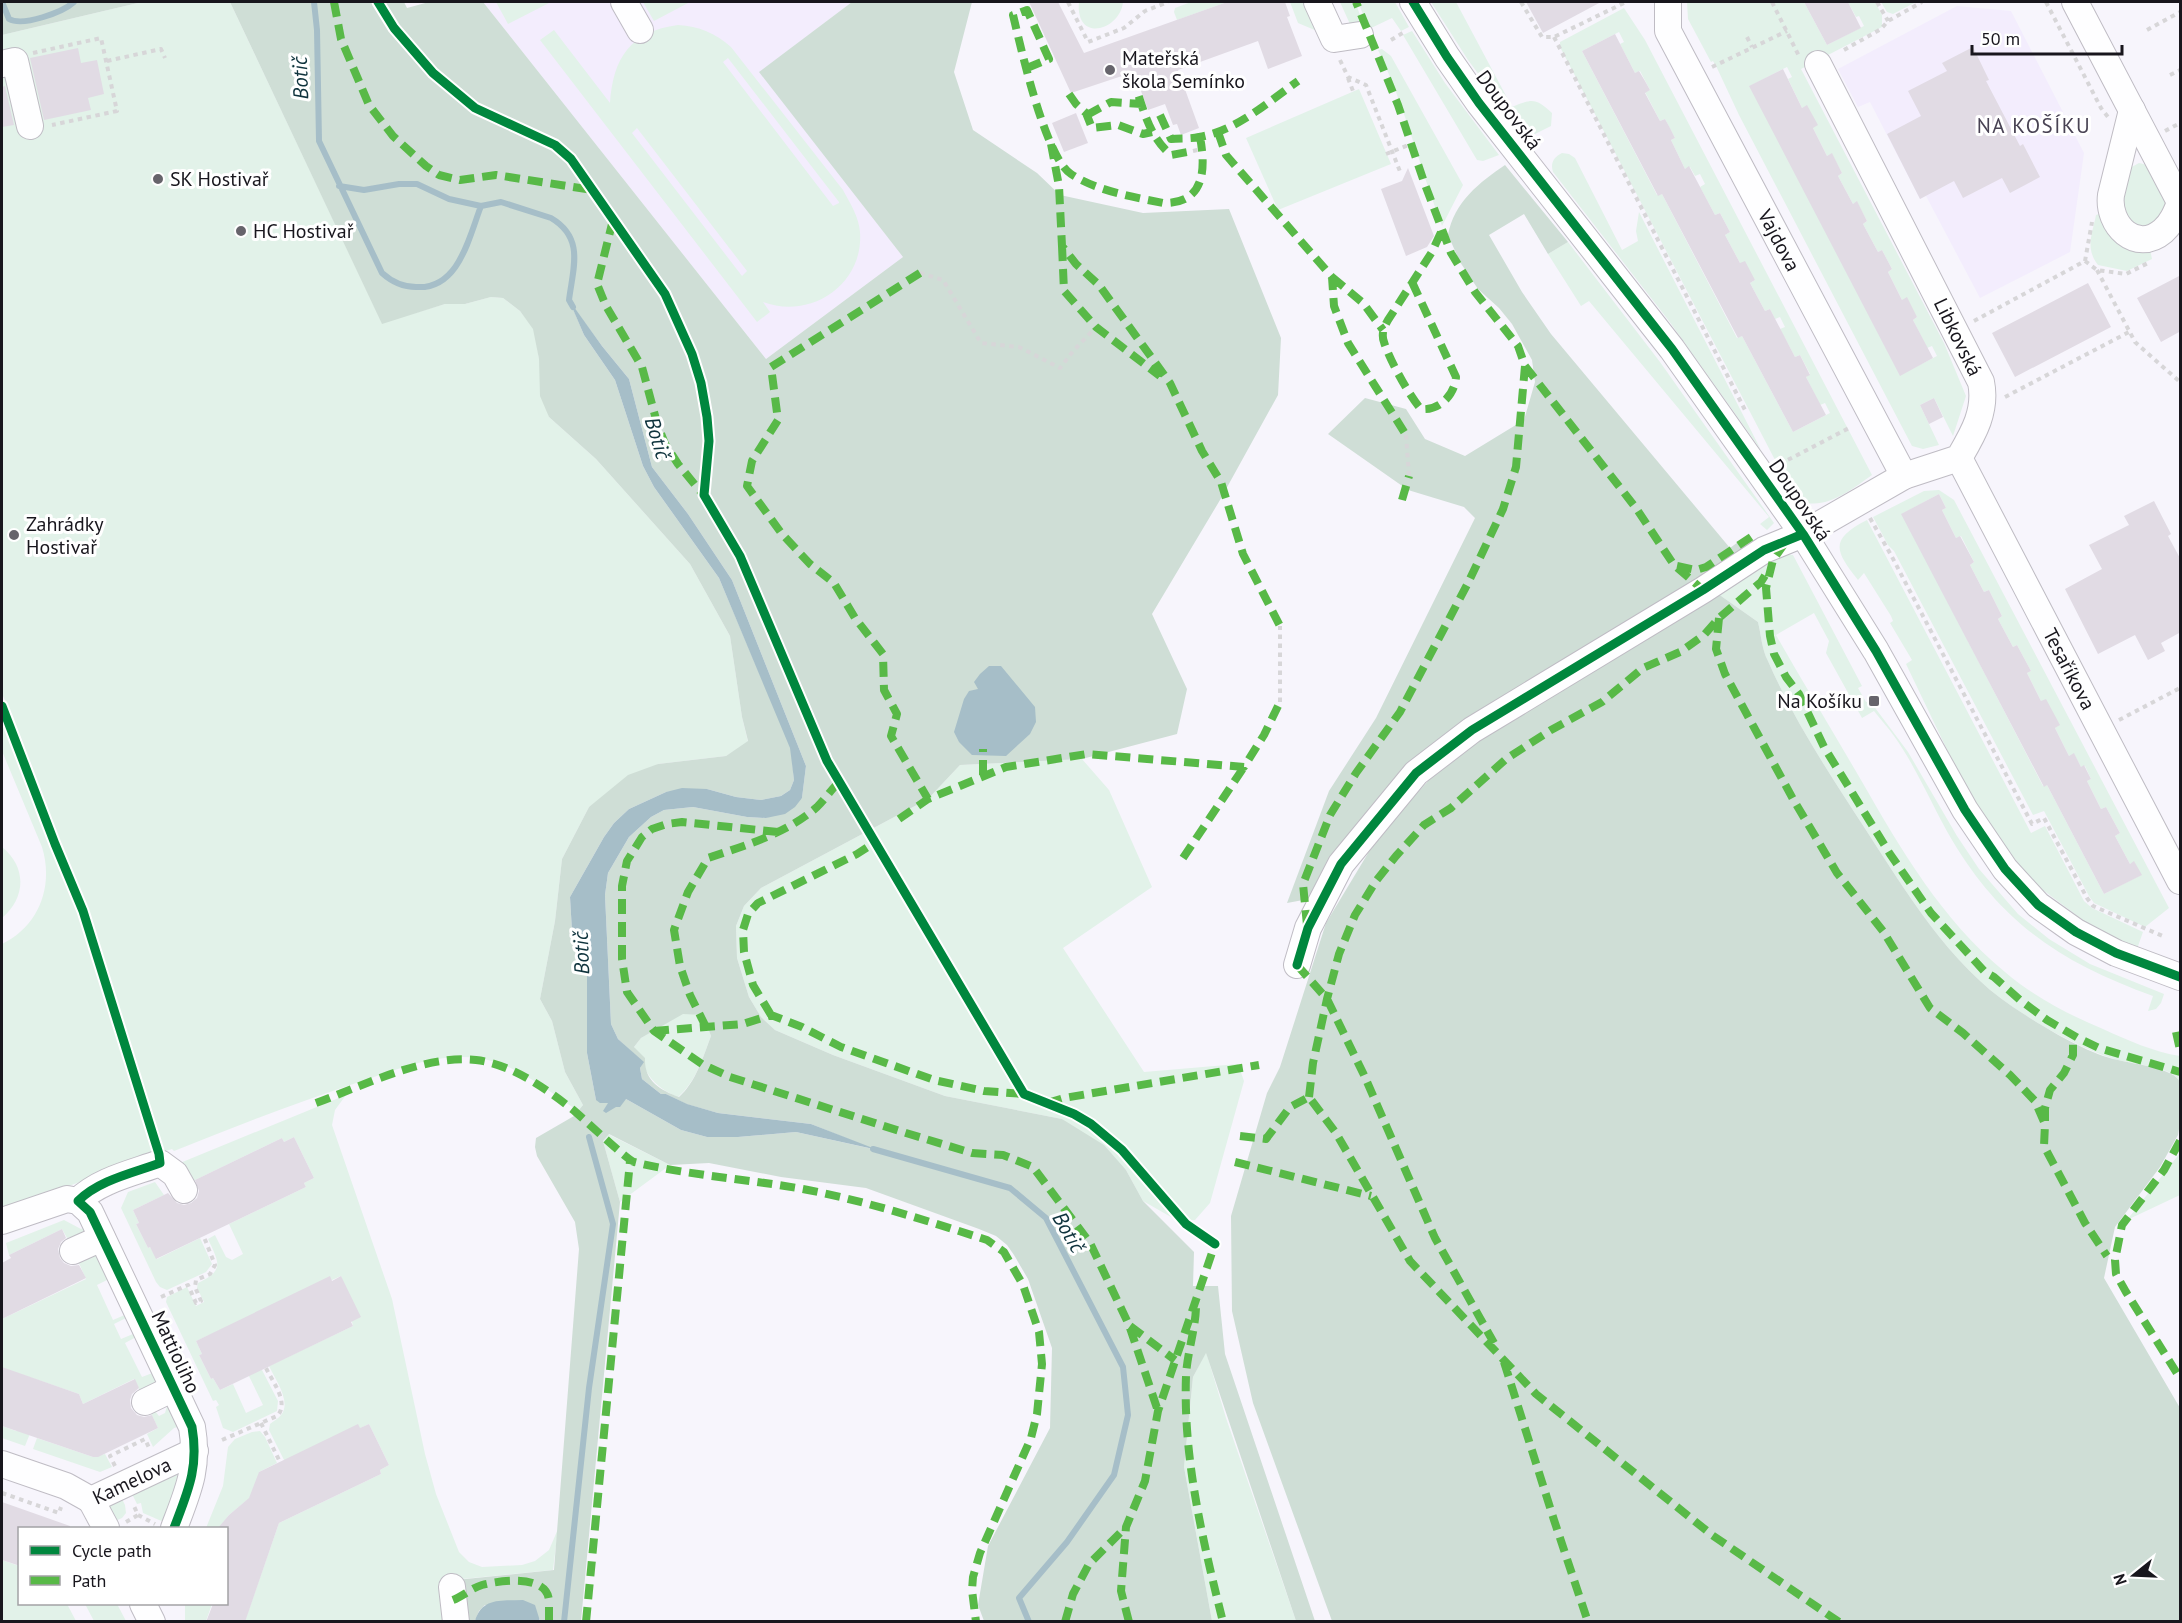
<svg xmlns="http://www.w3.org/2000/svg" width="2182" height="1623" font-family="'PT Sans',sans-serif">
<style>
.built{fill:#f3edfd}
.green{fill:#e2f2e9;fill-rule:evenodd}
.forest{fill:#cfded6;fill-rule:evenodd}
.water{fill:#a6bec8}
.lines{fill:none;stroke-linecap:round;stroke-linejoin:round}
.stream{stroke:#a6bec8;stroke-width:6}
.building{fill:#e1dbe4}
.minor-casing{stroke:#bfbcc4;stroke-width:28}
.path{stroke:#d7d6d8;stroke-width:4;stroke-dasharray:4.5 4.5;stroke-linecap:butt}
.minor{stroke:#fefeff;stroke-width:26}
.quiet{stroke:#58b947;stroke-width:8;stroke-dasharray:15 8;stroke-linecap:butt}
.cycleway-casing{stroke:#fff;stroke-width:13}
.cycleway{stroke:#00873e;stroke-width:9}
.poi-dot{fill:#66646b;stroke:#fff;stroke-width:2}
.labels{text-anchor:middle;dominant-baseline:central;stroke-width:6;stroke-linejoin:round;paint-order:stroke}
.poi-label{font-size:20px;fill:#18161d;stroke:#fff;text-anchor:start}
.street-label{font-size:20px;fill:#18161d;stroke:#fff}
.water-label{font-size:21px;font-style:italic;fill:#0f333d;stroke:#fff}
.neighbourhood-label{font-size:21px;letter-spacing:1.5px;fill:#484253;stroke:#fff}
</style>
<rect width="100%" height="100%" fill="#f7f5fc"/>
<path class="built" d="M483 2H852L760 72 903 257 766 359Z
M1957 6 2011 11 2084 153 2070 252 1980 298 1926 196 1920 199 1870 102 1858 107 1838 69Z"/>
<path class="green" d="M142 2H230L382 323 445 304H465L491 297 503 298 520 311 534 329 549 417 596 459 690 564 730 636 742 717 748 742 726 756 658 764 589 807 562 859 555 921 540 999 552 1021 565 1072 583 1105 578 1111C548 1091 515 1063 478 1058 437 1053 399 1069 362 1081 298 1102 236 1126 174 1151L172 1149 163 1152 88 914 13 717 2 694V35Z
M496 2H551L508 24Z
M643 2H690L654 21Z
M1079 2H1123C1120 31 1075 43 1079 2Z
M1191 2H1227L1177 20 1174 12 1175 8Z
M1290 2H1310L1317 31 1298 23Z
M1340 2H1355L1366 30 1354 33Z
M1358 2H1395L1409 27 1401 31 1392 18 1369 29Z
M1431 2H1456L1512 107C1532 99 1535 97 1552 113L1551 126 1529 137 1521 131 1468 60Z
M1687 2H1804L1827 45 1864 26 1859 16 1856 17 1848 2H1875L1882 15V27L1801 69 1944 343 1966 396 1953 436 1934 398 1920 405 1939 445 1923 449 1912 446 1739 115 1717 68 1713 61 1711 62 1688 19ZM1787 67 1792 77 1788 79 1802 108 1807 106 1813 128 1827 156 1832 154 1842 173 1838 176 1853 204 1857 202 1867 221 1863 224 1878 252 1882 250 1892 269 1888 272 1902 300 1917 317 1913 320 1927 348 1932 346 1937 356 1900 375 1750 86Z
M1881 2H1916L1893 14 1887 12Z
M1624 8 1645 40 1872 475C1854 488 1830 507 1807 503L1774 458 1560 47V42ZM1619 32 1624 42 1620 44 1635 73 1640 71 1650 90 1645 92 1660 121 1665 119 1675 138 1671 140 1685 169 1690 167 1695 176 1700 174 1705 184 1700 187 1715 215 1720 213 1730 232 1725 235 1740 263 1755 280 1750 283 1765 311 1770 309 1775 319 1780 317 1785 327 1780 329 1795 357 1800 355 1810 374 1806 377 1820 405 1825 403 1830 413 1793 432 1742 336 1737 338 1662 194 1657 195 1582 51Z
M678 25C699 26 715 33 731 47L843 190C850 203 859 217 860 232 864 285 810 320 763 302L770 312 757 322 540 40 554 30 610 103C613 59 630 31 678 25ZM728 58 839 202V203L833 206 723 62ZM637 128 747 271 742 276 632 133Z
M1412 31 1445 83 1499 155 1483 161 1477 160 1403 35Z
M1382 49 1391 56 1463 185 1442 226C1420 168 1405 106 1378 50Z
M1359 89 1391 164 1278 210 1246 138Z
M1562 153 1569 154 1575 158 1622 250 1638 241 1636 231 1639 212 1761 450 1669 321 1553 172C1550 163 1554 157 1562 153Z
M2139 163C2158 165 2162 192 2167 206L2164 217 2145 228 2132 225 2120 206 2130 168Z
M2099 214C2110 243 2123 241 2150 249L2152 259 2127 271 2098 265C2085 248 2092 235 2096 215Z
M1568 242 1660 362 1774 523 1767 530 1760 524 1769 517 1589 301 1581 306 1548 254Z
M1939 490 1954 500 2169 908 2145 927 2094 903 2089 896 2044 811 2033 815 1894 551 1888 545 1873 517 1924 491ZM1939 494 1946 508 1942 510 1956 538 1961 536 1974 562 1970 565 1984 592 1989 590 2002 616 1998 619 2013 647 2017 645 2031 671 2027 673 2041 701 2059 725 2055 728 2069 756 2074 754 2081 767 2085 766 2091 779 2087 781 2101 809 2106 807 2120 833 2115 836 2130 864 2134 862 2141 875 2104 894 2047 785 2043 786 1902 514Z
M1867 520 2031 833 2045 826 2084 901 2092 908 2143 932 2137 949 2092 927 2031 881 1988 824 1952 760 1906 664 1912 660 1890 623 1893 621 1891 616 1864 573 1858 580C1834 550 1830 539 1867 520Z
M1781 554 1793 555 1862 686 1858 688 1866 702 1870 701 1908 752 1957 836 1979 869 2018 914 2049 939 2090 964 2164 994 2161 1003 2156 1009 2148 1011 2153 996C2062 963 2002 924 1952 840 1932 806 1917 768 1894 736 1888 727 1880 719 1874 711L1862 718 1826 653 1829 641 1814 613 1776 635C1804 684 1833 732 1861 780 1901 850 1942 920 2005 972 2033 996 2069 1015 2103 1029 2127 1040 2154 1052 2180 1056V1082C2173 1066 2130 1064 2114 1059 2079 1048 2043 1027 2013 1007 1949 964 1907 893 1866 830 1831 776 1794 721 1768 661 1762 650 1761 634 1758 622L1714 591Z
M2 716 78 911 155 1155 2 1210V944C39 926 54 886 42 847L2 751Z
M1082 759 1109 790 1152 887 1063 948 1144 1072 1238 1064 1244 1081 1210 1203 1195 1220 1178 1221 1143 1201 1126 1170 1062 1119 945 1096 833 1055 775 1030 761 1017 749 997 737 958 736 926 744 906 761 888 928 799 960 765Z
M2 847C27 867 26 898 2 918Z
M683 1013 703 1015 711 1036C703 1057 696 1082 678 1097 650 1085 647 1073 634 1047L641 1038Z
M346 1095 335 1110 332 1125 392 1299 425 1454 436 1494 459 1552 469 1562 482 1567 522 1565 535 1561 549 1550 558 1529 553 1570 442 1581 450 1621H245L279 1523 381 1474 380 1470 389 1465 369 1424 286 1464 269 1430 270 1424C273 1421 278 1419 281 1415 292 1402 275 1379 269 1366L353 1326 341 1276 196 1341 202 1354 199 1355 211 1379 213 1378 220 1390 233 1384 246 1413 263 1405 247 1372 262 1370 278 1401 277 1411 233 1432 223 1428 216 1407 219 1405 216 1400 213 1401 166 1302 167 1297 187 1287 196 1306 204 1302 197 1288 198 1283C225 1270 219 1263 208 1239L215 1235 226 1257 232 1260 243 1254 229 1224 306 1187 304 1183 314 1178 294 1137 284 1142 282 1138 189 1183 180 1163Z
M608 1134 670 1165 620 1202 603 1141Z
M2180 1153V1195L2127 1220Z
M155 1182 164 1195 133 1210 139 1223 136 1224 148 1248 150 1247 157 1259 200 1238 212 1264 206 1272 167 1290 160 1287 156 1282 121 1208 128 1192Z
M64 1220 81 1229 86 1226V1234L67 1238 62 1229 9 1255 6 1243Z
M97 1253 109 1279 97 1285 113 1320 127 1314 126 1318 114 1324 121 1339 133 1334 138 1336 125 1343 142 1377 155 1372 161 1382 143 1397 134 1379 83 1404 79 1394 3 1368 2 1372V1319L86 1279 78 1261Z
M1206 1352 1226 1418 1296 1621H1212L1184 1467 1193 1377Z
M168 1403 181 1426 174 1428 153 1447 147 1434 158 1428 150 1411H155L159 1416 165 1413Z
M2 1426 16 1431H31L25 1446 2 1438Z
M260 1431 265 1437 277 1463 259 1472 260 1477 248 1501 247 1500 229 1515 219 1528H206L223 1486 228 1447 235 1439 252 1432Z
M37 1438 93 1457 105 1454 112 1467 100 1472 33 1449Z
M181 1472 166 1523 143 1513 141 1503 137 1504 129 1488Z
M119 1493 125 1505 126 1513 122 1518 108 1524 103 1509Z
M2 1560 19 1566 20 1604H67L76 1621H2Z
M85 1604H117L126 1621H94Z
M185 1604H212L206 1621 185 1622Z"/>
<path class="forest" d="M2 2H142L2 35Z
M230 2H404L407 8 429 2H483L766 359 903 257 759 72 852 2H972L954 72 973 130 1037 173 1060 195 1143 213 1229 209 1281 338 1278 395 1220 500 1152 614 1187 689 1177 734 1082 759 960 765 928 799 761 888 744 906 736 926 737 958 749 997 761 1017 775 1030 833 1055 945 1096 1062 1119 1104 1145 1126 1170 1143 1201 1194 1252 1193 1286H1218L1225 1354 1315 1621H1296L1206 1353 1193 1377 1184 1467 1212 1621H984L978 1605 988 1546 1050 1428 1052 1348 1028 1279 1014 1255 1007 1245 996 1236 979 1229 866 1188 781 1177 709 1163 670 1165 609 1134 603 1141 620 1202 581 1621H540V1619L485 1605 479 1611 475 1621H461L456 1580 554 1570 579 1249 575 1222 537 1156 535 1147 536 1138 574 1116 583 1105 565 1072 552 1021 540 999 555 921 562 859 589 807 628 775 658 764 726 756 748 741 742 717 730 636 690 564 596 459 549 417 540 396 539 359 533 329 520 311 503 298 491 297 465 304H445L382 324ZM571 304 602 346 629 379 652 467 688 514 732 580 806 766 802 798 766 818 747 817 693 807 664 810 651 817 629 837 608 873 605 895 611 1024 618 1039 643 1062 640 1068 642 1079 661 1094H666L686 1104 718 1113 811 1124 873 1149 796 1132 738 1137H707L681 1130 626 1099 596 1100 587 1053V970L572 931 570 897 604 837 614 823 629 809 666 792 707 789 736 797 761 800 781 796 790 790 794 780 791 748 719 578 654 487 643 466 615 380 584 335ZM683 1014 703 1015 711 1036C703 1057 696 1082 679 1097 660 1090 644 1081 645 1058L634 1047 641 1038Z
M1505 165 1568 242 1548 254 1524 214 1489 235 1522 292 1551 334 1730 548 1742 539 1746 547 1494 710 1314 898 1287 903 1329 791 1376 718 1475 518 1464 507 1408 490 1328 434 1365 398 1406 409 1425 439 1465 456 1524 420 1535 382 1532 360 1512 324 1499 308 1478 289 1460 262 1448 235C1454 202 1480 182 1505 165Z
M1714 591 1758 622C1761 634 1762 650 1768 661 1794 721 1831 776 1866 830 1907 893 1949 964 2013 1007 2040 1025 2087 1054 2118 1060 2133 1064 2174 1068 2180 1082V1123L2178 1135 2160 1167 2115 1227 2104 1278 2180 1408V1621H1332L1253 1403 1232 1311 1231 1216 1267 1093 1280 1067 1326 923 1379 835 1439 769 1504 721Z"/>
<path class="water" d="M569 300 602 346 629 379 652 467 688 514 732 580 806 766 802 798 795 807 785 814 766 818 747 817 693 807 664 810 651 817 629 837 608 873 605 895 611 1024 618 1039 644 1062 640 1068 642 1079 661 1094H666L687 1104 718 1113 811 1124 878 1150 796 1132 738 1137H707L681 1130 626 1099 620 1107H616L606 1113 603 1111 608 1103H600L596 1100 587 1053V970L572 931 570 897 604 837 614 823 629 809 666 792 682 788 707 789 736 797 761 800 781 796 790 790 794 780 790 748 719 578 654 487 643 466 615 380 584 335Z
M989 666H1001L1035 707 1036 722 1030 734 1006 756 972 755 959 742 954 732 964 699 969 691 978 689 974 682 980 674Z
M523 1600 535 1605 540 1621H475C482 1597 502 1601 523 1600Z"/>
<g class="lines">
<path class="stream" d="M2 2 9 19C23 27 63 12 74 2
M314 2 317 30 319 141 382 273C392 282 403 287 416 287 459 290 469 237 481 206L501 202 551 218C585 238 573 268 569 300L573 307
M339 186 364 190 399 184H417L449 199 481 206
M873 1149 1010 1188 1046 1218 1123 1367 1128 1415 1114 1475 1067 1542 1019 1598 1029 1622
M564 1622 589 1388 613 1224 589 1137"/>
</g>
<path class="building" d="M1029 2H1058L1084 53 1227 2H1285L1290 16 1287 17 1302 56 1268 69 1258 41 1178 70 1199 128 1181 135 1177 124 1173 125 1165 104 1148 110 1134 72 1071 93Z
M1526 2H1601L1543 33Z
M1804 2H1848L1861 28 1827 45Z
M1615 34 1635 73 1639 71 1645 81 1650 90 1645 93 1660 121 1665 119 1670 128 1675 138 1671 140 1685 169 1689 166 1715 215 1720 213 1730 232 1725 235 1740 263 1745 261 1755 280 1750 283 1765 311 1770 309 1795 357 1800 355 1810 375 1806 377 1826 415 1793 432 1742 336 1738 338 1662 194 1658 196 1582 51Z
M1973 47 1989 80 1986 81 2020 146 2023 144 2040 177 2010 193 2002 178 1963 198 1954 181 1920 199 1887 134 1921 116 1908 91 1947 71 1942 63Z
M78 48 81 63 97 60 104 94 88 98 91 110 44 120 30 58Z
M1783 69 1802 108 1807 105 1818 125 1813 128 1827 156 1832 153 1842 173 1838 176 1853 204 1857 201 1867 221 1863 224 1878 252 1882 250 1892 269 1888 272 1902 300 1907 297 1917 317 1913 320 1933 358 1900 376 1749 86Z
M5 86 14 125 2 127V87Z
M1076 113 1088 143 1064 152 1052 123Z
M1408 168 1434 236 1427 247 1406 256 1381 189 1402 181Z
M2181 275V331L2161 342 2137 298Z
M2088 283 2111 327 2015 377 1992 333Z
M1934 398 1943 417 1929 424 1920 405Z
M1939 494 1946 508 1942 510 1956 538 1960 536 1974 562 1970 565 1984 592 1989 590 2002 616 1998 619 2013 647 2017 645 2031 671 2027 673 2041 701 2046 699 2060 725 2055 728 2069 756 2074 753 2081 767 2084 765 2091 779 2087 781 2101 809 2106 807 2120 833 2115 836 2130 864 2134 861 2142 875 2104 894 2047 785 2044 787 1901 514Z
M2154 501 2171 534 2168 536 2181 560V632L2161 643 2165 651 2148 660 2135 635 2098 654 2065 589 2102 569 2089 545 2129 525 2124 516Z
M294 1137 314 1178 304 1183 306 1187 156 1259 150 1247 148 1248 136 1224 139 1223 133 1210 168 1193 177 1203 184 1205 191 1203 197 1198 199 1191 195 1180 282 1138 284 1142Z
M62 1229 66 1238 61 1242 58 1249 60 1258 64 1263 71 1266 79 1265 86 1278 2 1319V1263L11 1258 9 1255Z
M330 1276 332 1281 341 1276 361 1317 351 1322 353 1326 220 1390 213 1378 211 1379 199 1355 202 1354 196 1341Z
M2 1367 79 1394 83 1404 135 1379 139 1388 132 1394 130 1400 131 1408 137 1415 144 1417 152 1415 158 1428 98 1457H93L2 1426Z
M358 1424 360 1428 369 1424 389 1465 380 1470 381 1474 279 1523 245 1622H206L213 1604H226V1528H218L229 1515 249 1498 259 1472Z
M2 1502 70 1526V1528H20V1566L2 1560Z"/>
<g class="lines">
<g class="minor-casing">
<g id="minor">
<path d="M624 2 640 30"/>
<path d="M1317 2 1334 39 1360 35"/>
<path d="M1413 2 1447 57 1479 103 1672 349 1803 534 1876 651 1965 810 2005 869 2038 905 2076 932 2116 953 2180 977"/>
<path id="s1" d="M1668 2V31L1904 476"/>
<path d="M2075 2 2180 202"/>
<path d="M2 64 15 61 30 126"/>
<path d="M2132 110 2111 195C2107 225 2136 254 2163 231 2172 223 2176 213 2180 203"/>
<path id="s2" d="M1959 458 2180 881"/>
<path d="M1297 965 1308 928 1341 864 1416 773 1472 730 1703 590 1764 550 1803 534 1904 476 1959 458C1973 434 1987 411 1981 382L1818 64"/>
<path d="M78 1201C99 1180 133 1173 160 1163L175 1174 184 1190"/>
<path d="M2 1221 67 1199 78 1201 90 1212 192 1427C199 1468 188 1491 174 1528"/>
<path d="M73 1251 102 1238"/>
<path d="M145 1402 174 1388"/>
<path d="M2 1464 66 1486 91 1500"/>
<path id="s3" d="M91 1500 195 1451"/>
<path d="M91 1500 106 1528"/>
<path d="M452 1587 456 1622"/>
<path d="M143 1604 152 1622"/>
</g>
</g>
<path class="path" d="M1068 2 1088 42 1124 28 1145 11 1168 2
M1521 2 1542 37H1554L1626 2
M1772 2 1799 56
M1877 2 1888 21
M2046 2 2101 108 2108 117
M2147 30 2180 12
M1554 37 1745 410
M1747 37 1752 47
M1391 40 1406 31
M1844 50 1881 29 1888 21 1922 2
M33 53 101 38 117 111 52 125
M1340 60 1348 77 1366 85 1401 174
M107 61 161 49 165 58
M1712 67 1787 31
M2170 75 2180 70
M1348 78 1353 91
M2165 131 2180 123
M1193 151 1202 149
M1386 154 1411 144
M2085 261 2097 270 2126 274 2150 262
M2097 270 2135 342 2180 382
M920 273 943 280 981 343 1019 347 1060 368 1074 350 1096 327
M1974 321 2085 261 2092 222
M2005 397 2129 332
M1406 435 1409 476
M1780 464 1851 427
M1870 518 1891 555 2032 824 2044 818 2087 898 2093 906 2165 937
M1280 702V626
M2119 720 2180 688
M161 1297 188 1285 196 1303 201 1301 195 1287 196 1280 210 1274 215 1265 204 1237
M261 1423 280 1462
M222 1440 277 1416C290 1403 272 1381 266 1368
M115 1466 110 1456 145 1439 150 1450
M2 1493 59 1513 61 1507
M138 1515 155 1524
M126 1522 138 1515 133 1504"/>
<use href="#minor" class="minor"/>
<path class="quiet" d="M334 2 341 39 369 105 393 136 426 166 439 175 460 180 496 175 593 190
M1027 68 1049 59 1027 10 1013 15C1021 48 1045 157 1071 174 1097 191 1133 197 1163 203 1205 204 1206 169 1200 137
M1126 79 1130 80 1135 85C1144 111 1149 136 1171 155L1193 151
M1069 94 1076 104 1086 113 1092 128 1118 125 1143 134 1152 132
M1087 115 1111 102 1142 104
M1160 115 1171 139C1180 138 1190 139 1199 137 1236 131 1268 102 1298 81
M1218 132 1226 155 1332 277 1334 306 1348 343 1406 435
M1051 144 1059 186 1062 246 1076 264 1099 285 1170 383 1202 451 1221 482 1243 554 1280 626
M613 220 597 284 606 306 642 367 657 423 665 444 678 464 705 497
M1062 246 1064 291 1096 327 1160 376
M920 273 771 367 778 420 752 461 747 486 782 534 810 564 834 583 855 618 883 654 884 690 897 714 891 736 928 799
M1332 277 1363 303 1383 330
M1412 282 1456 377C1455 394 1440 411 1421 409 1410 397 1389 359 1384 342 1381 334 1384 327 1388 320L1432 252 1442 230
M1525 366 1636 508 1674 565 1703 590
M1402 500 1409 476
M1785 543 1773 560 1766 588 1770 636 1774 654 1786 677 1799 694 1824 747 1890 854 1931 913 1985 972 1994 977 2020 1000 2047 1020 2078 1038 2099 1048 2180 1072
M1677 566 1696 570 1706 567 1754 535
M1719 618 1716 649 1725 674 1793 799 1837 873 1883 931 1930 1008 1963 1033 2010 1075 2035 1101 2045 1124 2044 1146 2085 1223 2107 1256
M983 775V749
M899 819 928 799 1006 767 1087 754 1244 767 1264 735 1280 702
M778 832 682 822 667 824 652 829 642 837 627 861 622 886V959L627 992 654 1031 702 1064 730 1077 906 1133 972 1153 1003 1155 1033 1167 1090 1243 1129 1325 1158 1411
M1183 858 1244 767
M1307 925 1303 884 1330 815 1356 773 1400 712 1468 583 1503 509 1516 467 1525 366 1518 346 1475 292 1451 253 1424 182 1398 105 1356 2
M1297 965 1327 999 1364 1075 1435 1238 1494 1343
M771 1015 753 985 744 952 743 930 748 914 758 903 857 854 874 843
M706 1027 690 995 680 966 674 930 688 892 708 858C746 845 786 834 817 807 825 799 831 790 839 782
M654 1031 743 1024 771 1015 802 1027 841 1047 934 1080 984 1091 1024 1094
M2176 1032 2180 1050
M1309 1097 1313 1063 1327 999 1339 954 1355 915 1376 881 1396 856 1424 825 1451 808 1506 759 1551 730 1602 702 1643 668 1680 652 1704 635 1719 618 1761 582 1769 569
M316 1103C362 1086 426 1054 476 1060 511 1064 545 1088 572 1109 582 1117 627 1160 634 1162 691 1176 750 1179 808 1190 869 1202 928 1221 987 1240L1004 1252 1023 1285 1039 1332 1042 1364 1037 1414 1031 1438 980 1553 973 1577 972 1590 976 1622
M1047 1103 1064 1098 1259 1065
M2045 1121V1108L2050 1090 2064 1073 2073 1055V1041
M1240 1136 1266 1139 1290 1107 1309 1097 1336 1133 1410 1261 1536 1394 1712 1535 1839 1622
M2180 1141 2164 1170 2122 1225 2115 1260 2116 1274 2126 1292 2180 1378
M1235 1162 1371 1196
M1196 1308C1195 1331 1187 1354 1186 1376 1183 1459 1203 1542 1223 1622
M1130 1326 1175 1360
M1504 1362 1554 1520 1588 1622
M453 1600C463 1596 472 1588 482 1585 501 1580 549 1574 549 1602H552
M549 1622V1602
M586 1622 630 1161
M1065 1622 1073 1594 1089 1564 1126 1527
M1129 1622 1121 1591 1126 1527 1145 1481 1158 1411 1215 1244 1211 1241"/>
<g class="cycleway-casing">
<path id="cycleway" d="M378 2 394 28 433 73 475 108 555 145 571 159 665 294 692 354 701 383 707 417 709 441 704 495 740 556 827 761 1024 1094 1074 1114 1091 1124 1122 1150 1186 1224 1215 1244
M1413 2 1447 57 1479 103 1672 349 1803 534 1876 651 1965 810 2005 869 2038 905 2076 932 2116 953 2180 977
M2 706 55 844 83 911 159 1154 160 1163C133 1173 99 1180 78 1201L90 1212 192 1427C199 1468 188 1491 174 1528
M1297 965 1308 928 1341 864 1416 773 1472 730 1703 590 1764 550 1803 534"/>
</g>
<use href="#cycleway" class="cycleway"/>
</g>
<g class="poi-dot">
<circle cx="1110" cy="70" r="6"/>
<circle cx="158" cy="179" r="6"/>
<circle cx="241" cy="231" r="6"/>
<circle cx="14" cy="535" r="6"/>
<rect x="1868" y="695" width="12" height="12" rx="3"/>
</g>
<g class="labels">
<g class="poi-label">
<text x="1122" y="58">Mateřská<tspan x="1122" dy="23">škola Semínko</tspan></text>
<text x="170" y="179">SK Hostivař</text>
<text x="253" y="231">HC Hostivař</text>
<text x="26" y="524">Zahrádky<tspan x="26" dy="23">Hostivař</tspan></text>
<text x="1862" y="701" text-anchor="end">Na Košíku</text>
</g>
<g class="street-label">
<text transform="translate(1509 110) rotate(53)">Doupovská</text>
<text stroke="none"><textPath href="#s1" startOffset="266">Vajdova</textPath></text>
<text transform="translate(1958 337) rotate(64)">Libkovská</text>
<text transform="translate(1800 500) rotate(56)">Doupovská</text>
<text stroke="none"><textPath href="#s2" startOffset="238">Tesaříkova</textPath></text>
<text transform="translate(176 1352) rotate(65)">Mattioliho</text>
<text stroke="none"><textPath href="#s3" startOffset="45">Kamelova</textPath></text>
</g>
<g class="water-label">
<text transform="translate(300 78) rotate(-92)">Botič</text>
<text transform="translate(658 438) rotate(73)">Botič</text>
<text transform="translate(581 953) rotate(-92)">Botič</text>
<text transform="translate(1069 1232) rotate(60)">Botič</text>
</g>
<g class="neighbourhood-label">
<text x="2034" y="125">NA KOŠÍKU</text>
</g>
</g>
<rect width="2182" height="1623" fill="none" stroke="#18161d" stroke-width="6"/>
<rect x="18" y="1527" width="210" height="78" fill="#ffffff" stroke="#a3a2a5" stroke-width="1.5"/>
<rect x="30" y="1546" width="30" height="9" fill="#00873e" stroke="#a3a2a5" stroke-width="1.5"/>
<text x="72" y="1557" font-size="18" fill="#18161d">Cycle path</text>
<rect x="30" y="1576" width="30" height="9" fill="#58b947" stroke="#a3a2a5" stroke-width="1.5"/>
<text x="72" y="1587" font-size="18" fill="#18161d">Path</text>
<g transform="translate(2134 1575) rotate(252)" stroke="#ffffff" stroke-width="4.5" paint-order="stroke">
<path d="M0-4.5L10 22L0 15L-10 22Z" fill="#18161d"/>
<text y="-9" font-size="16" font-weight="bold" text-anchor="middle" fill="#18161d">N</text>
</g>
<path d="M1972 45v9h150v-9" fill="none" stroke="#18161d" stroke-width="3"/>
<text x="1981" y="45" font-size="18" fill="#18161d" stroke="#ffffff" stroke-width="4.5" paint-order="stroke">50 m</text>
</svg>
